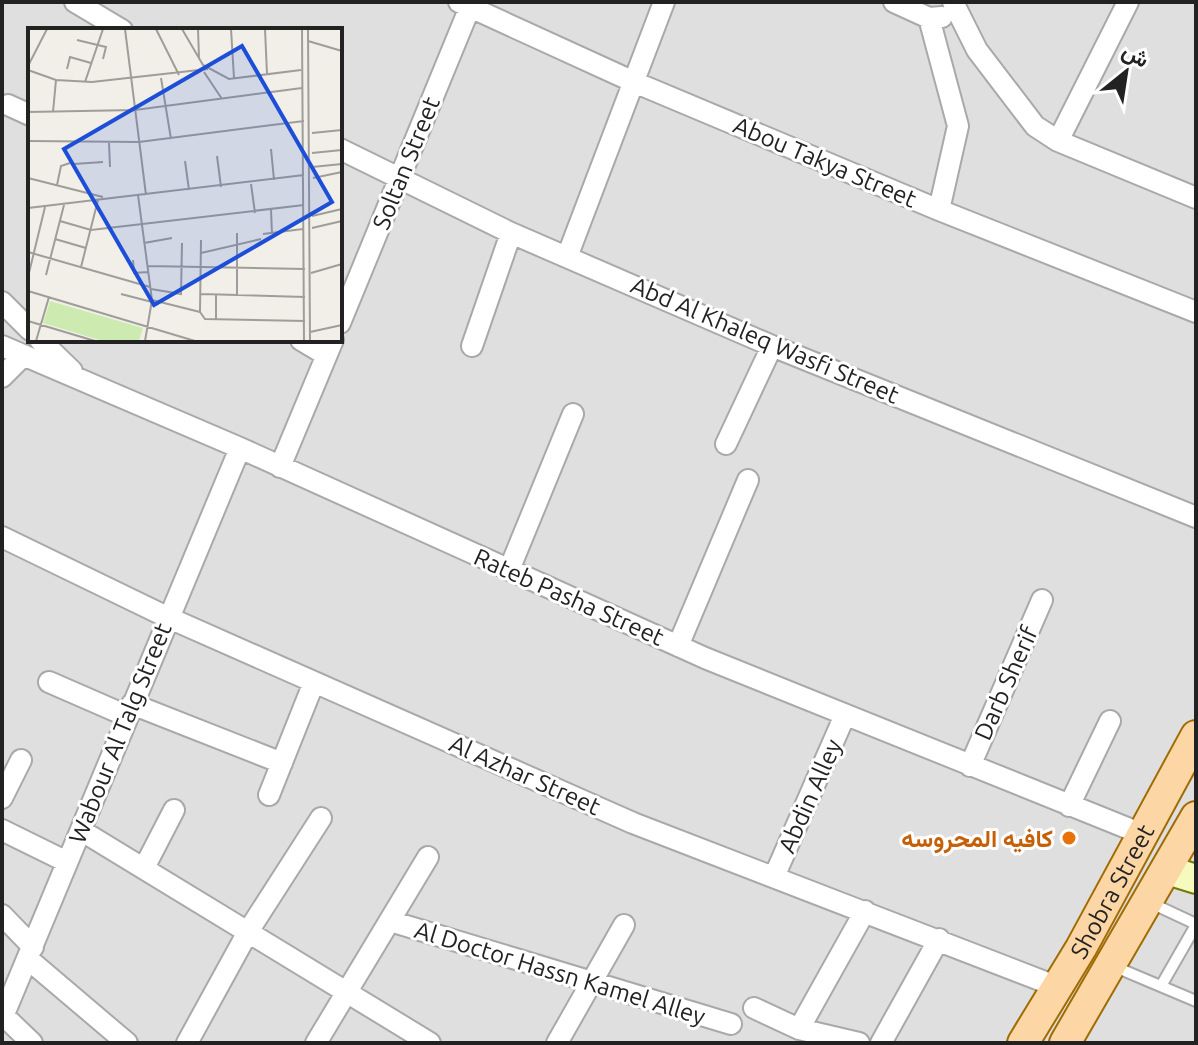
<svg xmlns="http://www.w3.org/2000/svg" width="1198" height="1045" font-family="Ubuntu,Vazirmatn,sans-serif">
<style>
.residential{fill:#e0dfdf;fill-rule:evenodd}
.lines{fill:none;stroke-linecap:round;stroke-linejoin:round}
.lane-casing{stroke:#a9a9a9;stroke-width:14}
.street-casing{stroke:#a9a9a9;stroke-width:24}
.secondary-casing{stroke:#707d05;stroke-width:32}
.primary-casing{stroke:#a06b00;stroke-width:34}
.lane{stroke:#fff;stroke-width:10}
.street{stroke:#fff;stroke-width:20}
.secondary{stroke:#f7fabf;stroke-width:28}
.primary{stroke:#fcd6a4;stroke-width:30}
.food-dot{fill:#e8710a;stroke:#fff;stroke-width:3}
.labels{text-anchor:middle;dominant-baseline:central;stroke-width:6;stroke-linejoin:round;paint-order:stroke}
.street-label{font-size:24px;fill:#222;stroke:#fff}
.food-label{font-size:24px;font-weight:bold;fill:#c56008;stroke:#fff;text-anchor:end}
.inset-road{fill:none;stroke:#9f9d99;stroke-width:2}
.view{fill:#1d4ed8;fill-opacity:0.15;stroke:#1d4ed8;stroke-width:4}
.inset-edge{fill:none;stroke:#222;stroke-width:4}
</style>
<rect width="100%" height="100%" fill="#f2efe9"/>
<path class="residential" d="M2 2H1196V1043H2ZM30 30H340V340H30Z"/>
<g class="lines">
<g class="lane-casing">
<path id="lane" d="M1151 903 1196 924
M1113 966 1196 1001
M1161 986 1196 925"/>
</g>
<g class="street-casing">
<path id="street" d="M75 2 122 30
M459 2 634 82 939 210 1196 312
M894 2 929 18 942 17
M953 2 977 50 1035 126 1058 141 1196 198
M929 18 958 126 939 210
M8 105 30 115
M1058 141 1128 2
M340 149 511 233 772 346 1196 517
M567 257 664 2
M2 302 30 330
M340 323 472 2
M40 340 72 371
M301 340 326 355
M2 346 240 448 705 658 1142 834
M472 346 511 233
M2 377 24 355
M726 444 772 346
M280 467 333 340
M2 537 167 617 633 823 1058 987
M509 570 573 414
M678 646 748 480
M49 682 127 716
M132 704 282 763
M970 766 1042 600
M269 795 314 682
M2 798 21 760
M1069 806 1110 721
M2 830 67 862
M82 831 430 1043
M144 868 174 810
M774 877 845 715
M2 915 33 947
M390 921 731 1024
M28 959 127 1043
M754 1008 799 1029 859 1043
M4 1016 32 1043
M2 1019 240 448
M799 1029 865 911
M187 1043 249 930 321 818
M316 1043 428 857
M557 1043 624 925
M881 1043 939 939"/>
</g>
<g class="secondary-casing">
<path id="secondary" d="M1167 870 1196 879"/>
</g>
<g class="primary-casing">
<g id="primary">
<path id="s1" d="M1023 1043 1081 948 1196 736"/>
<path d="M1065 1043 1196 817"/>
</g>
</g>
<use href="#lane" class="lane"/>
<use href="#street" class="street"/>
<use href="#secondary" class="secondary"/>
<use href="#primary" class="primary"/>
</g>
<circle class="food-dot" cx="1069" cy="838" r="8"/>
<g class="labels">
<g class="street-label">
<text transform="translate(825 162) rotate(23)">Abou Takya Street</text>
<text transform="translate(406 163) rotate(-68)">Soltan Street</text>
<text transform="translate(765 340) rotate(23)">Abd Al Khaleq Wasfi Street</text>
<text transform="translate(569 597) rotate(24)">Rateb Pasha Street</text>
<text transform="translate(1006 683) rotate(-66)">Darb Sherif</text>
<text transform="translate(120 733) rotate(-68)">Wabour Al Talg Street</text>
<text transform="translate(525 775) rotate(24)">Al Azhar Street</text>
<text transform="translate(810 796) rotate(-66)">Abdin Alley</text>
<text stroke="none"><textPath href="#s1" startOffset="176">Shobra Street</textPath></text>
<text transform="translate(560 973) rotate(17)">Al Doctor Hassn Kamel Alley</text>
</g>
<g class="food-label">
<text x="1053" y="838">كافيه المحروسه</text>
</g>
</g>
<g transform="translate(28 28)">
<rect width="314" height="314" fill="#f2efe9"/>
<path d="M22 273 115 300 111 313H75L15 295Z" fill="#cdebb0"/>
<path class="inset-road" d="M97 1 118 167M128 1 151 47M154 1 175 37 201 51 273 42M170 1 171 30M203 1 206 50M237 1 239 46M274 1 276 313M280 1 282 313M49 12 78 19 75 31M280 13 314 23M0 38 19 1M39 41 42 29 63 35M0 42 28 52 64 54 180 41M176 44 194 71M133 50 143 111M57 54 75 1M0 84 107 82 274 60M25 84 28 52M284 105 314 102M0 113 111 114 276 93M81 115 82 139M243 121 246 152M284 125 314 122M189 128 193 159M157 133 161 162M46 136 75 134M284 139 314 136M0 150 75 169M285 150 314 144M223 156 227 185M29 157 33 138 42 135M110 167 124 272 117 313M0 180 276 147M243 182 244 206M284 188 314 181M32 193 63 202 276 177M284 200 314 193M209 205V267M235 206 275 201M27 211 58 220M116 215 144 210M0 224 122 259M173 225 233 211M105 232 106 245 120 244M120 238 277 241M53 239 70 172M283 245 314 236M18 247 36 177M0 249 17 179M123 261 153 266 154 215M0 263 167 313M93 266 124 274M173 266 277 269M124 272 172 284M172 284 177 291 277 293M172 284 173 212M188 292V267M0 293 67 313M282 304 314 297M8 313 21 269"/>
<path class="view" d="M214 18 304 174 126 277 36 121Z"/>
<rect width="314" height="314" class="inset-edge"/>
</g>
<rect width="1198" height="1045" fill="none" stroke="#222222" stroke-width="8"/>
<g transform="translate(1126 72) rotate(30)" stroke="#ffffff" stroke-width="6" paint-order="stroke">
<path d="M0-6L14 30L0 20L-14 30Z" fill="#222222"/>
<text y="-12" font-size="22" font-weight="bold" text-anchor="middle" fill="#222222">ش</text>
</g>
</svg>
